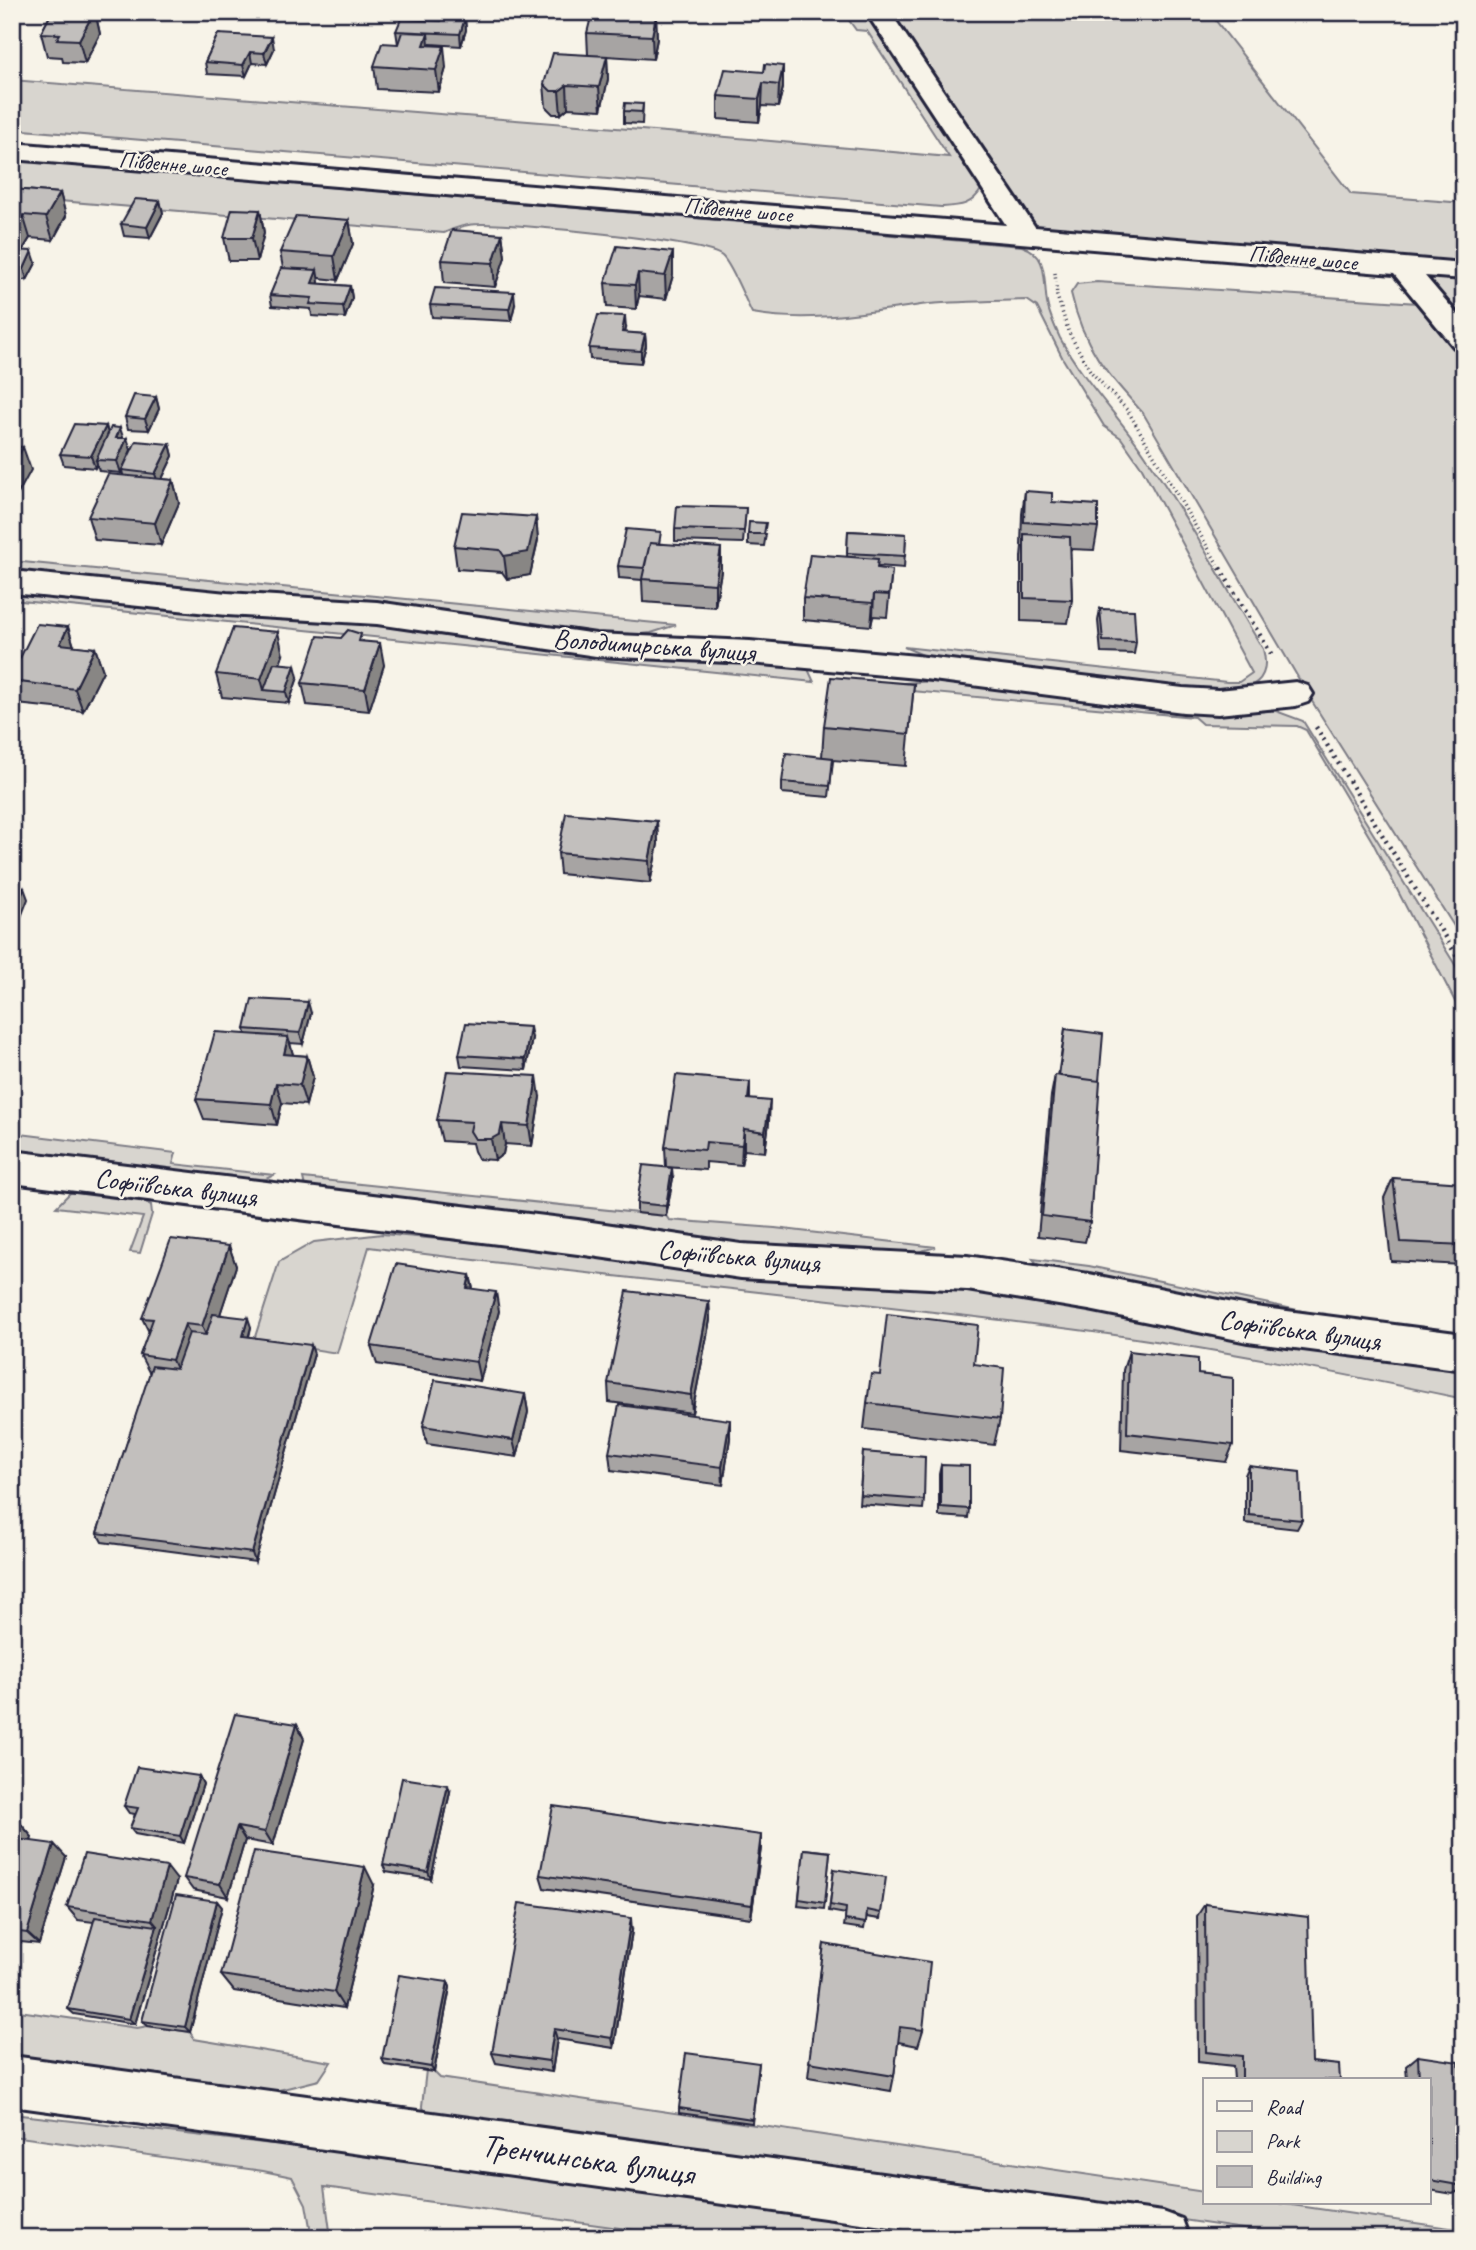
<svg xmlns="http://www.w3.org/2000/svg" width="1476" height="2250" font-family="Caveat,sans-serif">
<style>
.green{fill:#d8d5cf;stroke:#7d7c85;stroke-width:2}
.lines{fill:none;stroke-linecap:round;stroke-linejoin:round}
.minor-casing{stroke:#22223b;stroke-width:6}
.path-far1{stroke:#22223b;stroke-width:3.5;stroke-dasharray:1 3.5;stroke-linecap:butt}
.path{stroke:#22223b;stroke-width:4.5;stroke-dasharray:2 5;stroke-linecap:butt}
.minor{fill:#f7f3e8;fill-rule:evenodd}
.wall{fill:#a7a4a3;stroke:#22223b;stroke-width:2}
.shaded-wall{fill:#888684;stroke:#22223b;stroke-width:2}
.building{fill:#c2bfbd;stroke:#22223b;stroke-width:2}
.labels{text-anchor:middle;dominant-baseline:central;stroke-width:5;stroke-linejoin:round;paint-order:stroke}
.far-street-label{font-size:23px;fill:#22223b;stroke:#f7f3e8}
.street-label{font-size:28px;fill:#22223b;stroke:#f7f3e8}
.near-street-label{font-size:33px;fill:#22223b;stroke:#f7f3e8}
</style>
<rect width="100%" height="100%" fill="#f7f3e8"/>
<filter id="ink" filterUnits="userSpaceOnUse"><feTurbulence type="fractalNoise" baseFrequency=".0143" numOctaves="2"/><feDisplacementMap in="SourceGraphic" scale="14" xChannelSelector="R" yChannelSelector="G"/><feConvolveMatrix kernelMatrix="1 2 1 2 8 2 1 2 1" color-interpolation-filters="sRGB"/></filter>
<g filter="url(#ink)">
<path class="green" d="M843 12H865L976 173 982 188C972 206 960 206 941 207L12 129V80L704 135 949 157 867 31 856 30Z
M879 12H1209L1351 194 1464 203V307L1436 304 1464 341V942L1313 703 1143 413C1107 374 1083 347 1071 293L1077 284 1097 282 1434 304 1402 266 1026 234Z
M12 160 1022 246C1049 255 1043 279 1047 303 1049 314 1055 327 1060 338 1084 382 1120 417 1147 458 1189 519 1225 586 1263 649 1272 682 1251 689 1224 693L930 658 904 647 1227 682H1239L1252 673 1142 468 1121 438 1104 426 1063 359 1037 307 1027 300C995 301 962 301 929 304 870 311 812 324 752 313 745 300 732 265 722 256 704 241 512 223 480 224 466 224 456 227 444 233L12 197Z
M12 561 676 625 651 633 614 637 86 578 12 574Z
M12 588 393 623 616 658 800 666 808 669 814 682 12 600Z
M952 680 1194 708 1276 711 1303 721 1464 979V1019L1372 841 1306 730 1297 726 1202 724 1194 717 900 690 903 683Z
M12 1133 176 1153 173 1164 274 1175 266 1179 231 1178 12 1156Z
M303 1178 666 1216 669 1220 775 1228 936 1247 896 1258 771 1252 305 1187Z
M85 1189 131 1194 151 1205 152 1214 140 1253 130 1252 143 1217 56 1207 70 1193Z
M382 1234 882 1278 1464 1366V1399C1339 1373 1213 1348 1086 1331 848 1299 608 1278 369 1247L337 1353 254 1340 279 1262 314 1242Z
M1033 1259 1089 1266 1464 1345 1045 1273Z
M12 2010 137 2028 148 2026 190 2032 194 2039 331 2062 319 2080 271 2092 12 2063Z
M426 2070 434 2072 440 2078 1205 2192V2203H1278L1464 2230V2238H1303L702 2148 448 2119 427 2114 422 2106Z
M12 2114 272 2144 337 2141 989 2238H692L324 2187 331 2238H312L306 2204 292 2177 263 2171 12 2136Z"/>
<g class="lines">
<g class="minor-casing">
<path id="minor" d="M866 12H890L1035 227 1464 263V279L1425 276 1464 322V350L1454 347 1394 274 12 159V143L1006 225Z
M12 571 227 593 377 602 596 634 750 641 917 656 1183 688 1218 690 1296 682 1308 686 1313 694 1308 702 1296 706 1218 714 1183 712 917 678 750 663 596 656 377 624 227 615 12 593Z
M12 1151 578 1220 741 1244 967 1256 1089 1274 1248 1306 1464 1334V1370L1248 1342 1089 1310 967 1290 741 1278 578 1254 12 1183Z
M12 2056 1163 2212 1182 2219 1189 2238H970L12 2106Z"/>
</g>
<path class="path-far1" d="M1055 273 1057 296 1069 333 1091 372 1128 411 1221 570"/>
<path class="path" d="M1220 568 1273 657
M1316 727 1464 968"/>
<use href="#minor" class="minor"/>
</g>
<path class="wall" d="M52 12H134L131 18 96 15 100 34 85 63 63 62 62 57 47 56 41 33Z
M656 16 657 39 653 59 607 56 608 79 601 110 568 108 561 114H553L546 107 544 84 588 55 587 33Z
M465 18 466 30 461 46 429 44 446 68 439 92 377 89 374 66 398 44 396 31 441 21Z
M218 34 274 49 267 64 252 63 246 76 207 74 205 62Z
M783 66V88L778 107 762 106 759 122 718 119V96L764 72Z
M643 104 642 124 624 123V111Z
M12 189 60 193 66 216 53 240 30 238 22 251 36 263 27 280H12Z
M160 201 163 213 150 238 124 236 121 224Z
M260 210 264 233 257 261H229L224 238Z
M349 220 353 244 338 280 318 278 319 284 350 286 352 298 345 318 312 316 311 309 272 306 270 295 283 268 280 252Z
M502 234 505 257 495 287 444 283 442 260Z
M673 252V275L666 299 639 296 636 309 607 307 605 283Z
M515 304 511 321 432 317 430 305Z
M626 328 625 333 645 334 646 346 641 363 590 359 589 348Z
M156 397 159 409 149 430 128 429 125 417Z
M106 426 108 434 123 438 131 450 123 468 170 444 173 456 162 479 173 480 179 503 161 545 95 540 88 517 123 475 122 470 121 473 99 471 97 464 95 468 64 465 60 454Z
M1025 491 1052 502 1098 527 1094 550 1070 549 1072 600 1068 623 1021 621V557L1022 546 1021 545 1022 514Z
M746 508 743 543 675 541V529Z
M536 517 538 540 530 575 507 579 502 572 457 569 454 546Z
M848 531 906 534 904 568 878 566 877 568 892 570 887 617 873 616 871 626 803 620V598L847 557Z
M748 534H766L764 546 748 545Z
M661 544 721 571 715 607 643 602 642 580 619 578 618 566Z
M1100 609 1136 642 1134 654 1101 653 1098 621Z
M68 627 74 646 95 648 103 671 83 711 17 704 12 690V674Z
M363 641 384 665 369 711 307 705 302 683Z
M283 655 280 663 298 677 289 703 222 697 216 674Z
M914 684 906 766 833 760 829 797 782 793V782L822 757 824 726Z
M657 821 658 844 650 883 560 874 558 853Z
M311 1013 303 1044 290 1043 293 1055 307 1056 313 1077 306 1105 282 1103 277 1125 204 1119 196 1099 246 1034 245 1029Z
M1065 1029 1099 1081 1090 1222 1085 1242 1038 1236 1051 1096 1055 1075 1058 1076Z
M532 1038 526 1070 461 1066 459 1055Z
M750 1082V1099L769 1122 765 1152 744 1150 741 1165 706 1162V1170L666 1167 665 1147Z
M540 1097 532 1146 505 1144 503 1154 495 1160 478 1159 474 1151 472 1143 442 1141 437 1120Z
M673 1178 666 1216 637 1213V1203Z
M1393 1178 1464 1188V1262L1462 1265 1391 1261 1384 1198Z
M229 1246 236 1266 220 1314 251 1327 249 1337 314 1354 255 1562 102 1542 97 1533 150 1374 140 1355 149 1332 142 1318Z
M470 1275 473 1289 499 1311 480 1381 377 1364 371 1346Z
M709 1301 710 1320 692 1413 609 1402 608 1383Z
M1129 1351 1198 1374 1233 1445 1226 1462 1121 1450 1123 1370Z
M974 1364 1000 1419 994 1445 864 1429 867 1403 880 1375Z
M525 1394 528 1412 517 1457 427 1444 423 1426Z
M730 1438 723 1485 611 1470 609 1453Z
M863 1452 924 1500 923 1509 859 1504Z
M941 1465 969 1509 968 1518 939 1516V1474Z
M1249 1466 1302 1520 1297 1529 1245 1523V1475Z
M297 1724 304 1739 273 1845 245 1840 228 1897 193 1890 184 1878Z
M199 1776 203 1784 184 1843 135 1834 130 1828 135 1814 129 1813 124 1806Z
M450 1792 431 1879 386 1872 383 1865Z
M12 1822 20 1823 32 1837 31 1841 66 1857 39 1944 12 1941Z
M761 1848 751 1918 544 1888 540 1875Z
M804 1849 830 1852 824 1909 798 1906Z
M834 1869 881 1913 880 1919 866 1917 864 1929 844 1926 846 1914 829 1911Z
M177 1880 135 2024 74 2014 68 2009 94 1922 78 1920 67 1907Z
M374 1885 344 2008 234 1991 221 1975Z
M1205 1904 1312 2062 1340 2080H1234L1233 2066 1198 2062 1197 1916Z
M222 1907 190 2032 148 2026 142 2021Z
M632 1931 614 2048 557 2039 552 2072 496 2063 492 2053Z
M824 1944 923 2030 918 2046 898 2042 894 2076 891 2091 808 2077Z
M448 1982 450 1987 434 2072 385 2065 382 2059Z
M1418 2056 1464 2138V2188L1453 2194 1429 2190V2080H1407L1406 2066Z
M759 2063 752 2123 679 2113V2108Z"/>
<path class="shaded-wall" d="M94 12H95L100 34 85 63 79 40Z
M656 16 657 39 653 59 652 36Z
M465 18 466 30 461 46 460 34Z
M428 33 430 56 424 45Z
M272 37 274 49 267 64 264 53Z
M444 46 446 68 439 92 436 70Z
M250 52 252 63 246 76 243 65Z
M607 56 608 79 601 110 599 87Z
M783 66V88L778 107 779 85Z
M763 83 762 106 759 122V99Z
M567 85 568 108 561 114 559 91Z
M60 193 66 216 53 240 46 217Z
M160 201 163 213 150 238 147 227Z
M260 210 264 233 257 261 252 238Z
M23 215 30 238 22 251 15 228Z
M349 220 353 244 338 280 334 256Z
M502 234 505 257 495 287 493 263Z
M32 251 36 263 27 280 24 269Z
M673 252V275L666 299 665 276Z
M317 270 319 282 314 295 312 283Z
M638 273 639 296 636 309 635 285Z
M350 286 352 298 345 318 343 306Z
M514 292 515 304 511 321 509 309Z
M625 316 626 328 622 344V332Z
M645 334 646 346 641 363V351Z
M156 397 159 409 149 430 145 419Z
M106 426 109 438 96 460 97 464 95 468 91 456Z
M120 428 124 440 116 438Z
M127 438 131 450 121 473 117 461Z
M170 444 173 456 159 485 155 474Z
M23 447 31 470 12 505V467Z
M173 480 179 503 161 545 155 523Z
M536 517 538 540 530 575 507 579 504 556Z
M721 548V571L715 607V584Z
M874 594 873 616 871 626 873 603Z
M68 627 75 650 60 644Z
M278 632 283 655 271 690H264L261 679Z
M380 643 384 665 369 711 365 689Z
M95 648 103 671 83 711 75 689Z
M295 665 298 677 289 703 286 692Z
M657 821 658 844 650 883 649 861Z
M24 888 28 899 14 935 12 931V917Z
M308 1002 311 1013 303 1044 300 1033Z
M530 1027 532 1038 526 1070 525 1059Z
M288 1037 294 1058 284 1054Z
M307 1056 313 1077 306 1105 300 1085Z
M537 1076 540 1097 532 1146 529 1126Z
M276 1083 282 1103 277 1125 271 1104Z
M770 1101 769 1122 765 1152V1132Z
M502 1124 505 1144 503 1154 495 1160 491 1139Z
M744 1129V1150L741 1165 742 1145Z
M672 1168 673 1178 666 1216V1206Z
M229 1246 236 1266 210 1345 202 1326Z
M470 1275 474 1295 467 1288Z
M496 1292 499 1311 480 1381 476 1362Z
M709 1301 710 1320 692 1413 691 1395Z
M248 1318 251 1327 246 1346 243 1336Z
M185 1324 193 1342 180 1378 172 1360Z
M311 1345 314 1354 255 1562 252 1553Z
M525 1394 528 1412 517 1457 513 1440Z
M730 1420V1438L723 1485 722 1467Z
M297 1724 304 1739 273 1845 265 1832Z
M199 1776 203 1784 184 1843 180 1836Z
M448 1785 450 1792 431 1879 428 1872Z
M20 1823 32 1837 28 1852 16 1839Z
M237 1827 245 1840 228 1897 220 1884Z
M761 1835V1848L751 1918 752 1905Z
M54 1844 66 1857 39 1944 27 1933Z
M167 1867 177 1880 135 2024 129 2019 157 1926 152 1920Z
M365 1867 374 1885 344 2008 334 1992Z
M217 1901 222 1907 190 2032 185 2027Z
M631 1918 632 1931 614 2048 612 2038Z
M448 1982 450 1987 434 2072 431 2067Z
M554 2029 557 2039 552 2072 549 2061Z"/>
<path class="building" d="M52 12H94L79 40 57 39 60 34 41 33Z
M592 13 656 16 652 36 587 33Z
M442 17 465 18 460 34 396 31 401 19 441 21Z
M402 32 428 33 424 45 444 46 436 70 374 66 382 43 398 44Z
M218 34 272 37 264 53 250 52 243 65 205 62Z
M553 53 607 56 599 87 567 85 559 91H551L544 84Z
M765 64 783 66 779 85 763 83 759 99 718 96 725 69 764 72Z
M625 103 643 104 642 112 624 111Z
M12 189 60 193 46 217 23 215 15 228H12Z
M135 199 160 201 147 227 121 224Z
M232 209 260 210 252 238H224Z
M296 216 349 220 334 256 280 252Z
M452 230 502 234 493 263 442 260Z
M617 246 673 252 665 276 638 273 635 285 605 283Z
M12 250 32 251 24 269 12 268Z
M281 268 317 270 312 283 350 286 343 306 310 304 312 298 270 295Z
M435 288 514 292 509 309 430 305Z
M598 315 625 316 622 332 645 334 641 351 589 348Z
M134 395 156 397 145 419 125 417Z
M74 424 106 426 91 456 60 454Z
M111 427 120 428 116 438H127L117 461 96 460Z
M136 441 170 444 155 474 122 470Z
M12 446 23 447 12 467Z
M108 474 173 480 155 523 88 517Z
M1025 491 1052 493V502L1098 505V527L1024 522Z
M677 506 746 508 744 531 675 529Z
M462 512 536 517 528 552 504 556 500 550 454 546Z
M749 522 766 523 764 534H748Z
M626 529 661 532 659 544 650 543 644 568 618 566Z
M848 531 906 534 905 556 847 553Z
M1024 534 1070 537 1072 600 1024 598Z
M650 543 721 548 715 584 642 579Z
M810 554 878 559 877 568 892 570 889 595 874 594 873 603 803 598Z
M1100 609 1134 610 1136 642 1103 641Z
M37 624 68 627 60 644 95 648 75 689 12 681V674Z
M233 628 278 632 261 679 216 674Z
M348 630 361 634 359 641 380 643 365 689 302 683 318 636 341 638Z
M274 663 295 665 286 692 264 690Z
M831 677 914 684 909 734 824 726Z
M786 753 833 758 830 786 782 782Z
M566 813 657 821 649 861 558 853Z
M12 887 24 888 12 917Z
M252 999 308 1002 300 1033 245 1029Z
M466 1023 530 1027 525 1059 459 1055Z
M1065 1029 1103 1034 1099 1081 1059 1076Z
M215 1032 288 1037 284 1054 307 1056 300 1085 276 1083 271 1104 196 1099Z
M447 1071 537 1076 529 1126 502 1124 500 1134 491 1139H475L470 1131 472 1122 437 1120Z
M676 1075 750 1082 748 1099 770 1101 765 1132 744 1129 742 1145 706 1142 705 1150 665 1147Z
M1055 1075 1100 1081 1090 1222 1042 1216Z
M643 1165 672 1168 666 1206 637 1203Z
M1393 1178 1463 1183 1464 1245 1401 1242Z
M171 1239 229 1246 202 1326 185 1324 172 1360 140 1355 153 1319 142 1318Z
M396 1264 470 1275 467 1288 496 1292 476 1362 371 1346Z
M627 1291 709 1301 691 1395 608 1383Z
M213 1314 248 1318 243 1336 311 1345 252 1553 97 1533 152 1366 176 1369 189 1333 206 1335Z
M887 1314 978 1325 974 1364 1004 1368 1000 1419 867 1403 871 1374 880 1375Z
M1129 1351 1198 1359V1374L1233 1378V1445L1127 1433Z
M435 1380 525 1394 513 1440 423 1426Z
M619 1405 730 1420 722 1467 609 1453Z
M863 1452 925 1457 924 1500 860 1495Z
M941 1465 969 1466V1509L941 1507Z
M1249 1466 1300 1472 1302 1520 1249 1515Z
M235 1714 297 1724 265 1832 237 1827 220 1884 184 1878Z
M137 1767 199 1776 180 1836 130 1828 138 1808 124 1806Z
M402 1778 448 1785 428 1872 383 1865Z
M553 1806 761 1835 752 1905 540 1875Z
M12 1822 20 1823 16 1839 54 1844 27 1933 12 1931Z
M804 1849 830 1852 825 1903 799 1899Z
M254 1851 365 1867 334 1992 221 1975Z
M84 1854 167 1867 152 1920 67 1907Z
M834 1869 886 1877 881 1913 867 1910 866 1923 845 1920 846 1908 830 1905Z
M176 1895 217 1901 185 2027 142 2021Z
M519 1903 631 1918 612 2038 554 2029 549 2061 492 2053Z
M1205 1904 1308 1917 1312 2062 1339 2065 1340 2080H1242V2056L1206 2052Z
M95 1917 157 1926 129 2019 68 2009Z
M824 1944 930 1962 923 2030 900 2027 894 2076 809 2062Z
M399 1975 448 1982 431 2067 382 2059Z
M686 2053 759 2063 752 2119 679 2108Z
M1418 2056 1459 2062 1464 2138V2186L1429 2180V2080H1419Z"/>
</g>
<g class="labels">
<g class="far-street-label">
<text transform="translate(173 164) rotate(5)">Південне шосе</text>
<text transform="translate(738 210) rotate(5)">Південне шосе</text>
<text transform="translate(1303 258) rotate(5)">Південне шосе</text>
</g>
<g class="street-label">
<text transform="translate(654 645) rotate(4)">Володимирська вулиця</text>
<text transform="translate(176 1187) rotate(7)">Софіївська вулиця</text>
<text transform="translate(739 1256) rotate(5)">Софіївська вулиця</text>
<text transform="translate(1300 1330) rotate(8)">Софіївська вулиця</text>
</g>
<g class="near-street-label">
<text transform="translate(588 2159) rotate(8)">Тренчинська вулиця</text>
</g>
</g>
<rect width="1476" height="2250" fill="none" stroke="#f7f3e8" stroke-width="42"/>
<rect x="21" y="21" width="1434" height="2208" fill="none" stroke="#22223b" stroke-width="2.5" filter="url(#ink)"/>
<rect x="1203" y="2078" width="228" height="126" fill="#f7f3e8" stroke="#a29fa3" stroke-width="2"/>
<rect x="1217" y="2101" width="35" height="10" fill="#f7f3e8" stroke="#a29fa3" stroke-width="2"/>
<text x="1266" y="2114" font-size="21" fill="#22223b">Road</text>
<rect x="1217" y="2131" width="35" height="21" fill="#d8d5cf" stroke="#a29fa3" stroke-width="2"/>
<text x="1266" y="2148" font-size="21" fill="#22223b">Park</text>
<rect x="1217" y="2166" width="35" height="21" fill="#c2bfbd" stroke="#a29fa3" stroke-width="2"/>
<text x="1266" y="2184" font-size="21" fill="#22223b">Building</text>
</svg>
